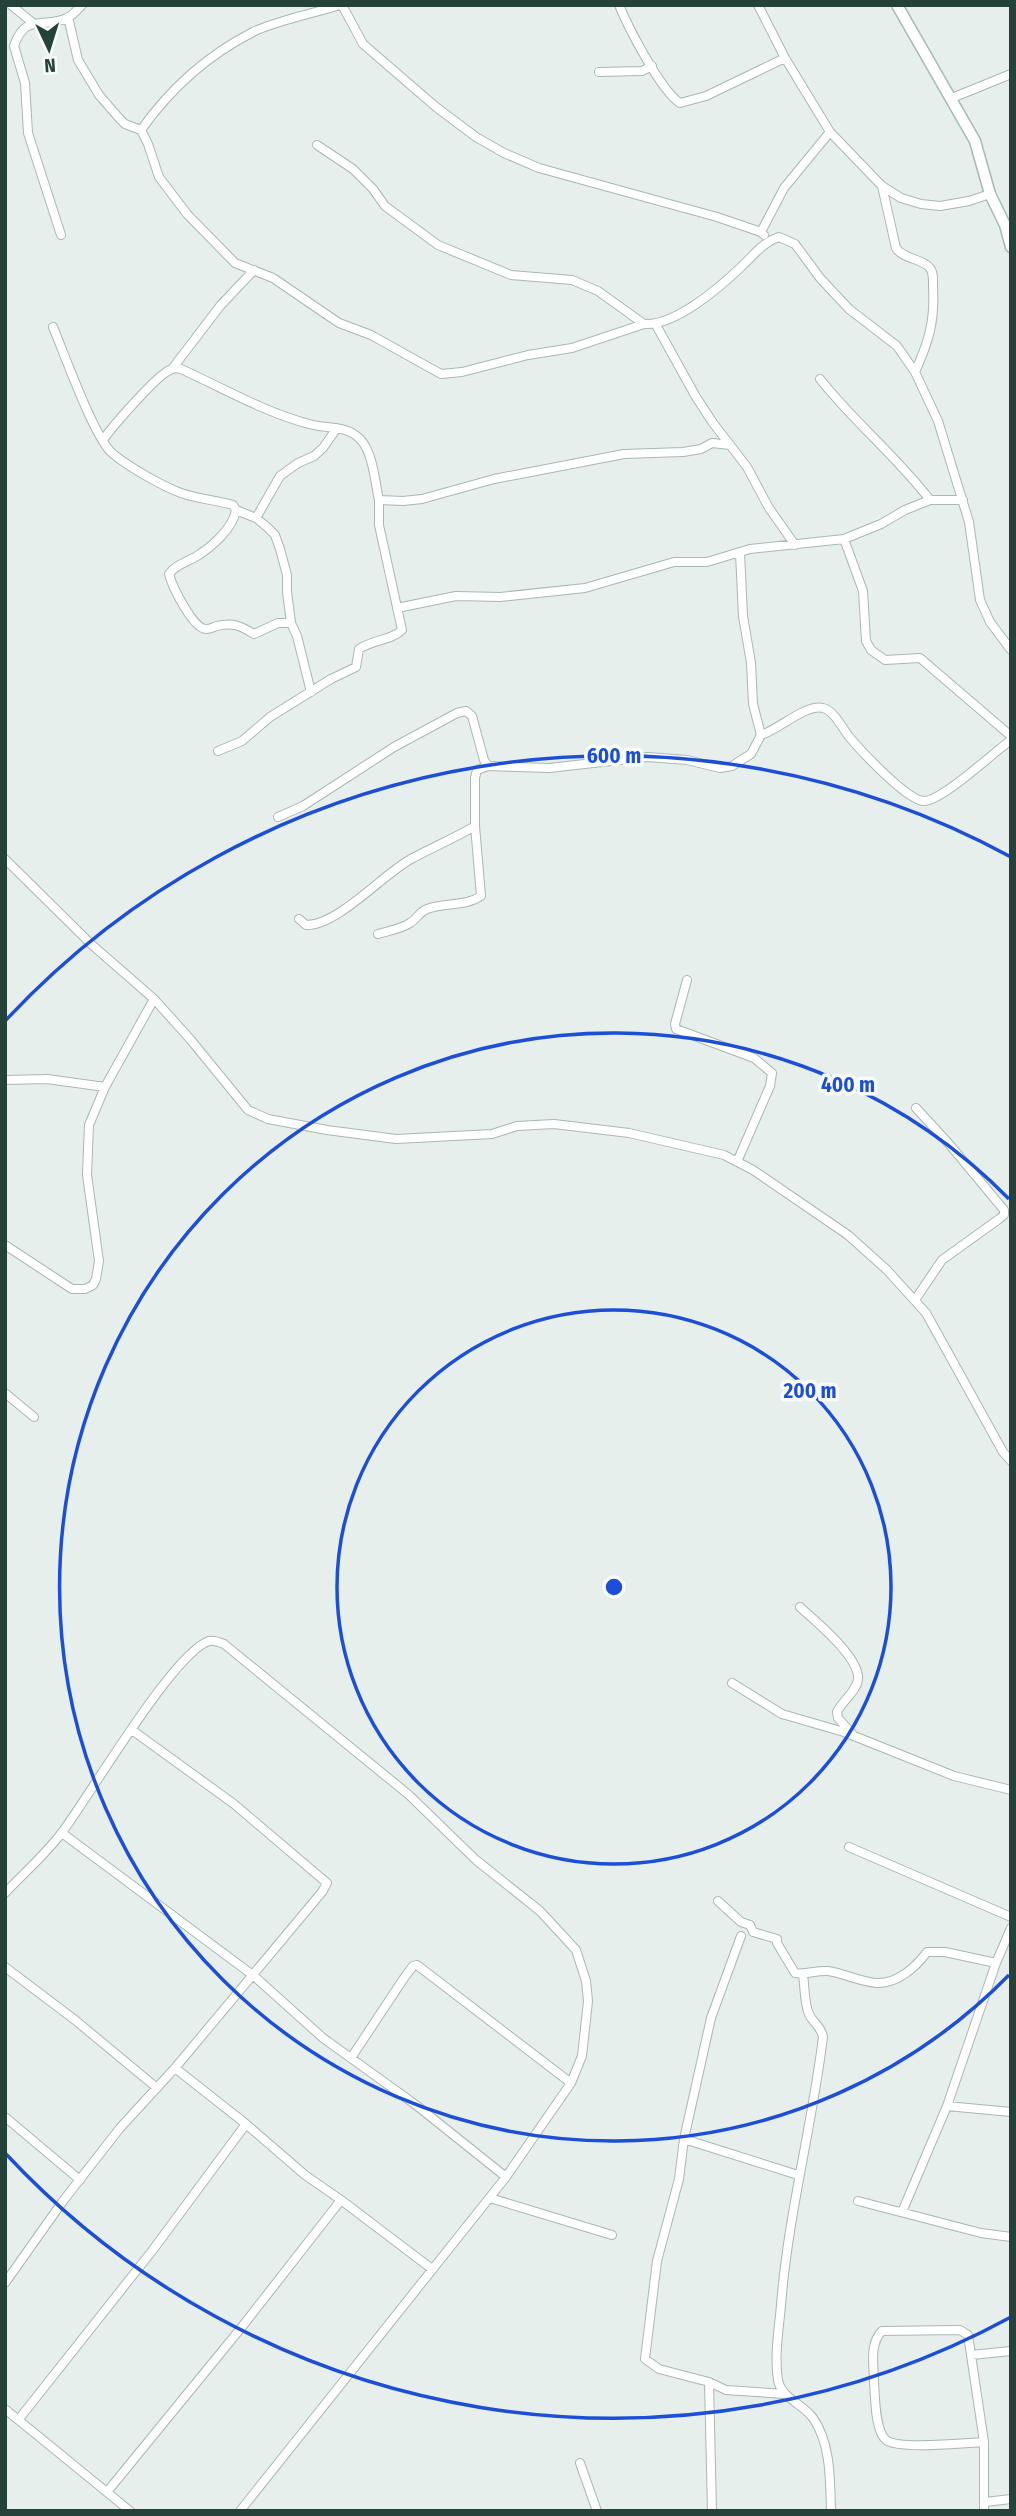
<svg xmlns="http://www.w3.org/2000/svg" width="1016" height="2516" font-family="'Fira Sans Condensed',sans-serif">
<style>
.lines{fill:none;stroke-linecap:round;stroke-linejoin:round}
.street-casing{stroke:#a8b8b2;stroke-width:10}
.secondary-casing{stroke:#a4bbb3;stroke-width:13}
.street{stroke:#fff;stroke-width:8}
.secondary{stroke:#fff;stroke-width:10}
.ring{fill:none;stroke:#1d4ed8;stroke-width:3.5}
.centre{fill:#1d4ed8;stroke:#f7fbf9;stroke-width:3.5}
.ring-label{font-size:21px;text-anchor:middle;font-weight:bold;fill:#1d4ed8;stroke:#f7fbf9;stroke-width:7;stroke-linejoin:round;paint-order:stroke}
</style>
<rect width="100%" height="100%" fill="#e6efeb"/>
<g class="lines">
<g class="street-casing">
<path id="street" d="M11 5 33 23
M342 5 363 44 436 107 476 137 504 153 539 168 717 217 761 232
M619 5C628 27 661 91 680 103L706 96 785 58
M758 5 785 58 830 132 882 186 901 198 921 204 940 206 969 201 990 194
M68 17 78 60 99 95 119 118 125 124 141 130 148 144 159 177 187 214 235 263 273 278 339 323 371 335 441 374 462 372 528 355 572 348 644 324C675 326 719 288 741 267 754 255 763 242 779 237L795 244 820 278 849 309 897 346 915 372 938 421 969 522 980 600 990 622 1011 650
M599 72 642 71 652 66
M952 98 1011 74
M141 130C170 89 208 55 253 32 275 21 315 13 340 5
M317 145 353 169 373 189 385 206 438 245 511 275 572 280 598 291 644 324
M882 186 896 248C903 259 920 258 929 267 934 272 933 280 933 287 935 321 929 341 915 372
M61 235 28 133 25 83 14 46C26 11 45 30 69 17 74 14 78 9 82 5
M764 235 761 232 784 188 830 132
M656 325 696 397 713 423 747 467 769 508 795 545
M53 327C64 353 94 437 112 453 127 466 162 486 181 493 197 499 216 500 233 505L236 510 256 518 267 527 275 535 280 549 287 575V592L291 623 297 636 311 692
M172 369 220 306 254 270
M820 379C854 422 897 457 930 500
M103 440C112 427 157 375 170 370 173 368 177 368 181 369 223 388 264 412 309 424 327 429 347 425 360 439 373 452 375 482 379 500
M236 510C233 528 213 546 197 556 187 562 175 565 169 574 172 586 193 629 206 629 211 629 213 627 217 626 233 622 241 626 254 634L278 623H291
M256 518 280 476 298 463 314 456 323 448 337 428
M844 539 863 591 866 641 871 650 885 660 920 658 1011 736
M740 553 743 616 751 663 753 704 761 735
M397 608 456 596 500 597 585 588 674 562H707L750 549 844 539 881 524 905 510 930 500H963
M218 751 242 741 270 717 331 679 356 667 359 649C372 640 392 640 402 630L379 525V500L403 501 422 499 494 479 624 454 683 452 701 449 712 443 730 445
M278 817 303 806 394 747 457 713 466 711 472 716 484 760 488 766
M5 859 91 944 154 999 190 1039 248 1110 268 1119 327 1130 396 1139 492 1134 517 1126 554 1124 629 1133 724 1155 753 1170 848 1235 887 1270 926 1313 1003 1452 1011 1461
M299 919 306 925C337 926 382 875 411 859 433 847 453 839 475 826
M378 934C388 931 401 929 410 923 417 919 419 912 427 909 445 902 465 907 481 896L475 826V778L477 770 488 766 549 768 647 757 687 760 720 768 732 766 751 754 761 735C778 730 807 703 823 708 835 711 843 730 851 739 863 753 908 801 924 801 942 801 994 752 1011 740
M687 980 675 1024 676 1029 754 1058 772 1073 770 1086 737 1162
M5 1080 47 1079 105 1087
M5 1245 72 1289H85L93 1285 96 1279 99 1261 87 1175 89 1125 105 1087 154 999
M915 1300 942 1260 999 1219 1004 1215V1210L950 1145 916 1108
M5 1393 34 1417
M800 1607C815 1621 861 1658 858 1680 856 1692 842 1701 837 1712L838 1718 853 1735
M732 1683 782 1714 844 1732 954 1776 1011 1790
M62 1833 254 1976 323 2038 416 2105 506 2177
M849 1847 1011 1917
M5 1893C24 1873 47 1853 63 1831 90 1795 174 1652 209 1641 214 1640 219 1642 224 1644L409 1795 476 1860 540 1911 576 1950 586 1981 588 2001 582 2056 571 2083 506 2177 240 2511
M718 1901 741 1922 750 1925 753 1932 777 1939V1943L795 1973C806 1975 816 1970 828 1971 844 1973 860 1982 877 1983 897 1984 916 1967 927 1952H945L996 1963
M741 1936 711 2018 684 2139 679 2179 657 2261 645 2359 659 2369 709 2382 726 2390 785 2394
M5 1967 75 2020 157 2088
M803 1975C805 1987 804 2003 809 2014 813 2023 821 2026 823 2037 812 2127 788 2215 781 2305 779 2330 774 2355 778 2380 781 2398 803 2404 813 2418 831 2444 830 2480 831 2511
M351 2058 404 1978 413 1966 417 1965 571 2083
M175 2068 246 2124 305 2175 341 2200 432 2269
M947 2106 1011 2112
M5 2117 80 2180
M684 2139 798 2175
M490 2198 612 2235
M858 2201 981 2233 1011 2237
M902 2212 947 2106 996 1963 1011 1928
M5 2283 63 2201 120 2128 175 2068 322 1892 327 1883 234 1804 132 1730
M971 2355 1011 2351
M709 2382 712 2511
M5 2409 130 2511
M19 2419 152 2251 246 2124
M984 2442C966 2443 898 2450 886 2440 875 2431 875 2396 874 2382 874 2365 869 2344 882 2331L960 2330 968 2335 984 2442V2511
M580 2463 597 2511
M107 2492 241 2328 341 2200
M985 2502 1011 2499"/>
</g>
<g class="secondary-casing">
<path id="secondary" d="M897 5 975 141 990 194 1005 225 1011 247"/>
</g>
<use href="#street" class="street"/>
<use href="#secondary" class="secondary"/>
</g>
<g class="ring">
<circle cx="614" cy="1587" r="277"/>
<path d="M1009 1975A554 554 0 1 1 1009 1199"/>
<path d="M1011 2317A831 831 0 0 1 6 2154M6 1020A831 831 0 0 1 1011 857"/>
</g>
<circle cx="614" cy="1587" r="10" class="centre"/>
<g class="ring-label">
<text x="614" y="763">600 m</text>
<text x="848" y="1092">400 m</text>
<text x="810" y="1398">200 m</text>
</g>
<rect width="1016" height="2516" fill="none" stroke="#24423a" stroke-width="14"/>
<g transform="translate(49 49) rotate(176)" stroke="#f7fbf9" stroke-width="5" paint-order="stroke">
<path d="M0-5L12 26L0 18L-12 26Z" fill="#24423a"/>
<text y="-10" font-size="19" font-weight="bold" text-anchor="middle" fill="#24423a">N</text>
</g>
</svg>
